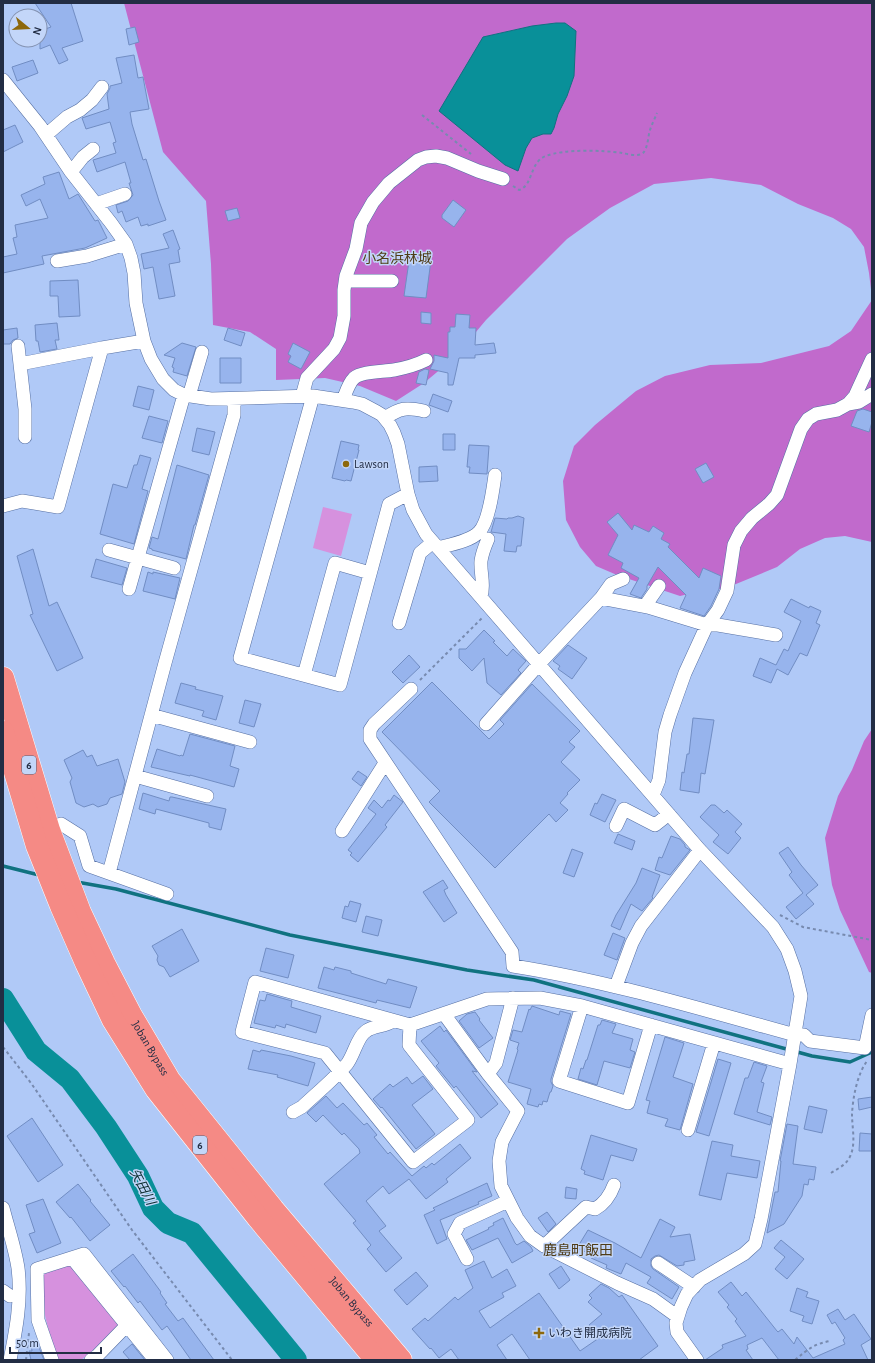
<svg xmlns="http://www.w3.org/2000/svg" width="875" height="1363" font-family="'Alegreya Sans','Noto Sans JP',sans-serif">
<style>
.green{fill:#d691de}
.forest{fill:#c16acc}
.water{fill:#099099;stroke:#107280}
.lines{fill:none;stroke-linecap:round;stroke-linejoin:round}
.stream{stroke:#107280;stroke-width:3.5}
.river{stroke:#099099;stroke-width:22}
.building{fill:#97b4ed;stroke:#718dc3}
.street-casing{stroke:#556fa3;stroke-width:14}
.highway-casing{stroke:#fff;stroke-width:23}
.path{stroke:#778aaf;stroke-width:2;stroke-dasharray:3 3;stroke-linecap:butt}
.street{stroke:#fff;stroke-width:13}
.highway{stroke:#f58a85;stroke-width:22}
.poi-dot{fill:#8d680b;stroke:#c3d6f9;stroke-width:1.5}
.labels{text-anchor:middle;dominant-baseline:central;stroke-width:3;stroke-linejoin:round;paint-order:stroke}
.shield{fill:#c3d6f9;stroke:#52607a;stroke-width:1}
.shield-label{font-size:11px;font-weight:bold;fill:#222d44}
.poi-label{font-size:12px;fill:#222d44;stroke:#c3d6f9;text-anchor:start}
.street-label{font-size:12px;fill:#222d44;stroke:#c3d6f9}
.water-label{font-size:13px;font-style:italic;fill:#0e3033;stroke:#c3d6f9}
.quarter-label{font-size:14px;fill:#4f3c16;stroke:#c3d6f9}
</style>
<rect width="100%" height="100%" fill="#b0c9f7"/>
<path class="green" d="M323 507 352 514 341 556 313 548Z
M79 1261 126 1318 91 1352 81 1360H58C51 1337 36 1296 44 1274Z"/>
<path class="forest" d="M124 3H872V298L869 273 864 247 851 229 833 218 798 204 761 185 711 178 654 184 610 208 567 239 486 320 455 357 424 383 396 401 360 386 325 378 276 380V349L250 332 213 325 211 264 206 201 163 152Z
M872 300V542L845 536 825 538 800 549 777 567 736 584 720 589 701 591 680 596 617 575 596 566 580 547 566 520 563 481 574 446 595 425 636 391 665 376 710 365 761 363 829 346 851 331Z
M872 729V973L869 972 840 910 832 885 825 838 838 796 852 770 864 741Z"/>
<path class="water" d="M556 23H565L576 31 574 76 567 96 558 114 554 128 551 134H543L532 138 526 148 518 171 505 165 439 111 483 37 532 26Z"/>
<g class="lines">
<path class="stream" d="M3 866 39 875
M77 882 116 889 290 935 467 970 534 980 812 1056 850 1062 872 1052"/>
<path class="river" d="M3 999 36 1051 70 1079 106 1127 138 1176 153 1208 168 1223 192 1233 296 1360"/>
</g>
<path class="building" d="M35 3H71L83 41 62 48 68 60 59 64 50 45 40 49V31L51 27Z
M135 27 139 42 129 45 126 29Z
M134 55 138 78 143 77 149 109 130 112 132 124 143 160 146 159 159 201 166 220 148 226V224L141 226 138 217 126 222 122 211 118 213 116 205 128 201 133 195 129 183H131L125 162 97 172 93 160 116 153 113 143 116 142 110 122 86 129 82 118 109 109 107 94 110 88V86L122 83 116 58Z
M33 60 38 73 17 81 12 67Z
M15 125 23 142 3 152V130Z
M59 172 69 199 78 194 95 221 98 220 107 238 85 248 42 256 44 264 3 273V257L17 254 13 238 17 237 15 225 48 218 40 199 26 206 21 195 45 184 43 177Z
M453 200 466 210 454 227 442 218V215Z
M237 208 240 218 228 221 225 211Z
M173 230 180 249 178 250 180 262 169 264 175 296 159 299 153 267 144 269 141 254 169 248 163 234Z
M417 258 431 260 426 298 404 296 409 261 416 262Z
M78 280 80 316 59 317 58 296H50V281Z
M421 312 431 313V324L421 323Z
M456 314 470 315 469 328H476L475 345 494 343 496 353 475 355V358H459L453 385H448V373L430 369 434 361V355L448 358V332H450V327H455Z
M57 323 59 340H55L57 349 40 352 38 341H36L35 325Z
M17 328 18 338 13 340 10 344H3V330Z
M228 328 245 333 241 346 224 340Z
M182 343 196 347 187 376 173 372 174 368 172 367 175 358 164 355Z
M293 343 310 352 301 369 288 362 291 356 288 354Z
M220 358H241V383H220Z
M425 369 429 370 426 385 416 383 419 372Z
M138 386 154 390 149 410 133 406Z
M433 394 452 401 448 412 429 405Z
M863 409 872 412V422L869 432 851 426 857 411Z
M149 416 168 421 162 443 142 438Z
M197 428 215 432 209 455 192 451Z
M443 434H455V450H443Z
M341 441 359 445 358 450H359L351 481 346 480 345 481 332 478Z
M469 445 489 446 487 474 469 473 470 467H467Z
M140 455 151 458 142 489 148 491 134 544 100 534 113 484 127 488 134 465H137Z
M706 463 714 477 703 483 695 469Z
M177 465 209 475 195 525H194L186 559 152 550V549L149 548 152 537 158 539Z
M437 466 438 481 419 482V467Z
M618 513 632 530 634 525 649 532 653 526 664 533 661 539 670 544 668 547 699 578 703 568 721 576 719 589 711 606 704 616 680 608 686 595 658 567 647 586V589L641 598 630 594 639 578 621 568 623 563 608 555 618 535 607 522Z
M518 516 524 518 521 546H517L516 552 504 551 506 534 491 532 495 518 507 519 508 518H512Z
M33 549 49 606 57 602 83 658 57 671 30 615 33 614 17 556Z
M96 559 127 568 122 585 91 577Z
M148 572 153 574V572L180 578 175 599 143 591Z
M791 599 809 608 810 606 821 611 816 623 820 625 807 656 800 653 788 675 777 669 771 683 753 676 760 658 776 665 784 649 788 651 801 621 784 612Z
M484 630 495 641 493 642 507 656 513 649 526 661 518 670 521 673 501 695 487 683 484 658 472 671 459 658V649H466Z
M568 645 587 658 572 679 558 669 560 666 553 661Z
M409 655 420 667 403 683 392 672Z
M432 682 489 739 504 724 500 720 532 684 580 731 569 742 575 747 561 762 580 780 567 793 568 794 560 803 568 810 556 822 549 814 495 868 429 802 440 791 382 732Z
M181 683 196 687 195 689 223 696 216 720 202 716 204 711 175 703Z
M245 700 261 704 254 727 239 723Z
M693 718 714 720 705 774 701 773 699 793 680 790 682 772 684 773 687 754H689Z
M190 734 235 746 230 766 239 769 234 787 190 775V776L151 767 157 749 180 756 181 755 183 756Z
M83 750 87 757 92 755 97 766 118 759 125 782 122 794 110 798 107 804 98 807 93 804 84 807 76 803 70 782 72 778 64 760Z
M358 771 367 777 361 786 352 779Z
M143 793 169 801 170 797H172L226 809 221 830 209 827V823L156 809 155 814 139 809Z
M602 794 616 800 605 822 590 815 595 803 597 804Z
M394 795 403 802 385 825 387 827 358 862 350 855 352 853 348 850 376 814 368 808 374 800 382 808 388 800 390 801Z
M711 805H715L724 813 727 810 742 824 735 832 741 838 728 854 713 842 719 835 700 817Z
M618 834 635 841 632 850 614 843Z
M671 836 680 839 685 845V847L690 850 670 875 655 870 659 857 662 858Z
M788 847 801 865 818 885 806 895 814 904 796 919 786 907 803 893 789 875 792 872 779 853Z
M572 849 583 853 574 877 563 873Z
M642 868 660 875 652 897 653 898 642 911 631 904 620 930 611 926 616 915 636 883Z
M443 880 448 888 444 890 446 895 457 913 444 922 423 892Z
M350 901 361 904 356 922 342 918 345 906 348 907Z
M366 916 382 920 378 936 362 932Z
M182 929 199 961 170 977 164 967 159 965 157 960 158 956 152 946Z
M613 933 625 938 617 960 604 955Z
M266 948 294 955 288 978 260 971Z
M324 967 334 970 335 967 351 971V973L386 984 388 979 417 987 410 1008 377 1000 376 1003 318 988Z
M267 994 292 1001 291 1007 321 1016 316 1033 286 1024 285 1028 276 1025 275 1028 254 1023 260 1000 265 1001Z
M532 1006 559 1015 560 1011 571 1014 551 1079V1082L553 1086 551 1092H550L547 1102 543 1101 542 1105 539 1104 538 1107 527 1104 531 1089 508 1082 518 1050 517 1049 519 1043 510 1040 513 1030 522 1032 529 1009 530 1010Z
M475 1012 480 1019 479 1020 493 1038 479 1048 459 1021 467 1014Z
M602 1020 616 1024 612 1033 633 1039 630 1050 635 1052 630 1068 604 1061 597 1085 578 1079 581 1068 583 1069 586 1060H587L598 1025H600Z
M440 1026 444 1032 446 1030 477 1072 472 1071 498 1104 481 1118 456 1086 454 1088 436 1066 439 1063 421 1041Z
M665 1037 684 1043 673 1077 693 1084 680 1130 665 1126 668 1119 647 1113 650 1101 646 1100Z
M253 1050 260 1052 261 1050 291 1056 315 1063 308 1086 277 1077 278 1075 248 1069Z
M718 1059 731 1063 709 1136 696 1132Z
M754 1062 767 1066 761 1082 764 1083 757 1112 772 1117 770 1125 734 1114 745 1078H748Z
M423 1076 433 1089 412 1105 435 1134 416 1149 382 1107 381 1108 373 1099 390 1084 393 1087 407 1077 412 1084Z
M326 1096 337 1108 343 1103 364 1125 367 1123 377 1135 374 1137 388 1154 390 1152 412 1176 424 1166 426 1168 432 1163 434 1165 460 1144 471 1158 446 1179 448 1182 426 1199 409 1179 389 1194 383 1186 366 1201 386 1226 379 1231 402 1258 386 1272 367 1249 371 1245 353 1223 356 1221 324 1184 360 1153 359 1149 344 1133 342 1135 323 1115 316 1122 307 1113Z
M872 1097V1107L859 1110 858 1099Z
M809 1106 827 1110 822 1133 804 1129Z
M32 1118 63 1165 38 1182 7 1136Z
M787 1124 798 1126 793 1164 816 1167 814 1180 809 1179 808 1185 804 1184 802 1196 784 1224 767 1233 775 1192H778L781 1161H780Z
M860 1133 872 1134V1151H859Z
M591 1135 637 1149 633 1161 611 1155 603 1180 584 1174 585 1171 581 1169Z
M712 1141 733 1145 731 1156 760 1161 757 1178 727 1173 721 1200 699 1195Z
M487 1183 492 1196 478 1202 479 1204 440 1220 447 1239 437 1244 424 1215 435 1210 433 1208Z
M78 1184 91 1200 90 1201 110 1225 90 1241 71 1217 70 1218 56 1202Z
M566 1187 577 1189 576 1199 565 1198Z
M43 1199 61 1243 37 1253 29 1234 35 1232 26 1205Z
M547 1212 556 1224 548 1232 538 1218Z
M503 1218 515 1243 517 1245 524 1241 531 1247 533 1251 512 1263 498 1238 472 1250 466 1240 489 1229 488 1228 494 1225 493 1223Z
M660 1219 675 1227 670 1237 690 1234 695 1260 684 1262V1265L677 1266 659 1255 655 1256 651 1259V1266L653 1269 679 1287 672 1299 647 1283 651 1277 626 1263 621 1274 606 1268 607 1265 591 1258 592 1255 577 1248 588 1230 615 1243 641 1258Z
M781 1240 804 1259 787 1279 775 1269 785 1257 774 1248Z
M133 1254 161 1292 160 1293 167 1303 165 1304 178 1321 183 1318 214 1360H191L167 1326 162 1330 140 1301 138 1303 125 1286 124 1287 111 1271Z
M484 1261 492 1278 507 1269 516 1286 502 1293 504 1297 479 1311 490 1328 539 1293 580 1351 599 1338 589 1325 602 1314 588 1302 592 1298 589 1295 601 1284 609 1288 619 1297 622 1295 658 1346 639 1360H530L512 1334 497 1345 507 1360H459L451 1349 439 1358 431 1348 430 1349 412 1329 425 1318 428 1321 455 1297 458 1300 473 1288 465 1270Z
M561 1266 570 1280 559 1289 549 1274Z
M416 1272 428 1286 407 1305 394 1290Z
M731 1282 742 1296 746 1292 777 1331 778 1332 782 1329 794 1344 797 1337 813 1358 845 1344 843 1340 845 1338 835 1322 832 1324 827 1315 838 1309 845 1320 854 1314 871 1339 861 1345 868 1360H779L762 1338 747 1345 748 1349 746 1350 753 1360H705L723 1348 722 1345 746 1336 735 1321 737 1319 727 1307 729 1305 718 1292Z
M797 1288 808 1292 806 1297 819 1301 812 1324 802 1321 804 1316 790 1311Z
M37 1342 44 1360H31L29 1351H32L31 1343Z
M132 1344 145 1360H130L123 1352Z"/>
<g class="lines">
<g class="street-casing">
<path id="street" d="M3 80 40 126 71 172 111 223 126 244 131 258 134 273 136 303 144 341 151 359 163 379 174 390 184 395 211 399 313 396 353 402 362 404 377 412 382 415 390 425 394 433 398 444 408 494 413 510 426 534 700 850 773 927 787 949 795 971 801 996 790 1064 761 1219 755 1244 744 1254 700 1280 687 1294 681 1307 676 1323 677 1332 697 1360
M46 135 67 117 80 110 92 100 102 87
M71 172 83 157 93 149
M96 204 125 194
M57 261 87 256 126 244
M346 281H392
M18 346 25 409V437
M20 364 102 348 144 341
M189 396 202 352
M302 396 307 378 334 349 340 338 344 316V290L346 276 356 249 361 223 373 202 389 183 418 160 426 157 436 156 447 158 478 171 503 179
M313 396 240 658 340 685 389 504 408 494
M343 400C346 393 348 384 354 378 362 371 383 372 394 370 405 368 416 365 426 360
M848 404 859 402 872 394
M385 418C400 408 406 407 424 411
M3 506 22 501 58 507 102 348
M438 548C449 545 471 541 479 532 489 522 493 489 495 475
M109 550 174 568
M129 589 184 395
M481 596C485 585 480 573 481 561 482 553 485 546 488 539
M601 598 611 584 623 579
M645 606 659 586
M399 623 420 553 433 542
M304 675 335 563 370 573
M411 689 374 724 370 730V739L512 952 513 966C608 981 701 1009 795 1035H804L810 1041 865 1048 872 1015
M151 715 250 742
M486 724 539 664 601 598 648 607 707 625H718L776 635
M135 776 207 796
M653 795 659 780 665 732 670 715 685 673 707 625 718 610 727 591 734 545 741 531 752 518 769 504 777 495 801 429 808 419 816 414 837 410 848 404 855 396 872 359
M616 826 624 809 655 825 669 814
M49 830 61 824 80 836 89 866 167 894
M342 831 385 763
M109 873 165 663 234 415V399
M616 986 632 943 641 926 700 850
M582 1006 559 1081 628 1103 651 1025
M444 1014 488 1074 518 1111 502 1142 499 1161 501 1186 517 1218 530 1236 544 1246 617 1283 653 1299 678 1317
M410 1025 409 1045 468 1120 413 1162 325 1053 242 1032 255 982 410 1025 487 999 540 998 582 1006 790 1064
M488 1074 496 1063 513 998
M293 1112 302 1107C317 1093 334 1079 347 1064 354 1055 357 1038 365 1032 373 1025 385 1027 393 1021
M688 1130 714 1043
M3 1208C8 1228 15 1248 18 1268 22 1299 16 1330 10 1360
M544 1246 586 1207 595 1209C604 1204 610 1196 614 1185
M72 1258 155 1360
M467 1259 454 1234 460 1223 508 1201
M658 1263 694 1287
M3 1291 10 1296
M52 1360 38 1320 37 1269 84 1254 167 1360
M91 1360 97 1356 133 1319"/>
</g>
<g class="highway-casing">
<g id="highway">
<path id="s1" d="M3 678 49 830 80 912 104 963 131 1015 170 1081 273 1209 401 1360"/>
<path d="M3 732 37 846 61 906 86 963 113 1020 156 1089 258 1218 376 1360"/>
</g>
</g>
<path class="path" d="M422 115 471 154
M513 186 519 190C534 185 529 162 546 156 563 149 604 150 622 153 628 154 638 157 643 153 648 148 648 136 650 130 652 124 655 118 657 113
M420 680 482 618
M780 915 803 927 872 940
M3 1047 31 1083 132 1230 232 1360
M831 1173C837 1169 844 1166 848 1160 857 1147 852 1129 852 1114 853 1097 857 1075 867 1061
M26 1360 29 1333
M795 1360C808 1349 814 1344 830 1341"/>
<use href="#street" class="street"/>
<use href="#highway" class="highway"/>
</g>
<g class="poi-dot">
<circle cx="346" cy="464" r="4"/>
<path d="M537 1327h4v4h4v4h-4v4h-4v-4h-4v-4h4z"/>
</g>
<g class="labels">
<g class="shield">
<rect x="22" y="756" width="14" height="18" rx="3"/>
<rect x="193" y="1136" width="14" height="18" rx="3"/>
</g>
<g class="shield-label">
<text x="29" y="765">6</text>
<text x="200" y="1145">6</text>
</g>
<g class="poi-label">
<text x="354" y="464">Lawson</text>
<text x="548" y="1333">いわき開成病院</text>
</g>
<g class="street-label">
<text stroke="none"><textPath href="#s1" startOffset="400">Joban Bypass</textPath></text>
<text stroke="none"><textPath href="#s1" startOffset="724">Joban Bypass</textPath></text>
</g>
<g class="water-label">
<text transform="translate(142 1187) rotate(62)">矢田川</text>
</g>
<g class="quarter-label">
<text x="397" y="259">小名浜林城</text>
<text x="578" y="1251">鹿島町飯田</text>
</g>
</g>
<rect width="875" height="1363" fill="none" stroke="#222d44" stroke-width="8"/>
<g transform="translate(28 28) rotate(108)"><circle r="19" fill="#c3d6f9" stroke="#8392b1"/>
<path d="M0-3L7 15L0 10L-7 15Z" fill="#8d680b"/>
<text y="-6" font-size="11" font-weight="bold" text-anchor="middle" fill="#222d44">N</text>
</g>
<path d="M10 1347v6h91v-6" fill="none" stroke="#222d44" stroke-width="2"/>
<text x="16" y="1347" font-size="12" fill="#222d44" stroke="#c3d6f9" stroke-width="3" paint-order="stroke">50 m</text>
</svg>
